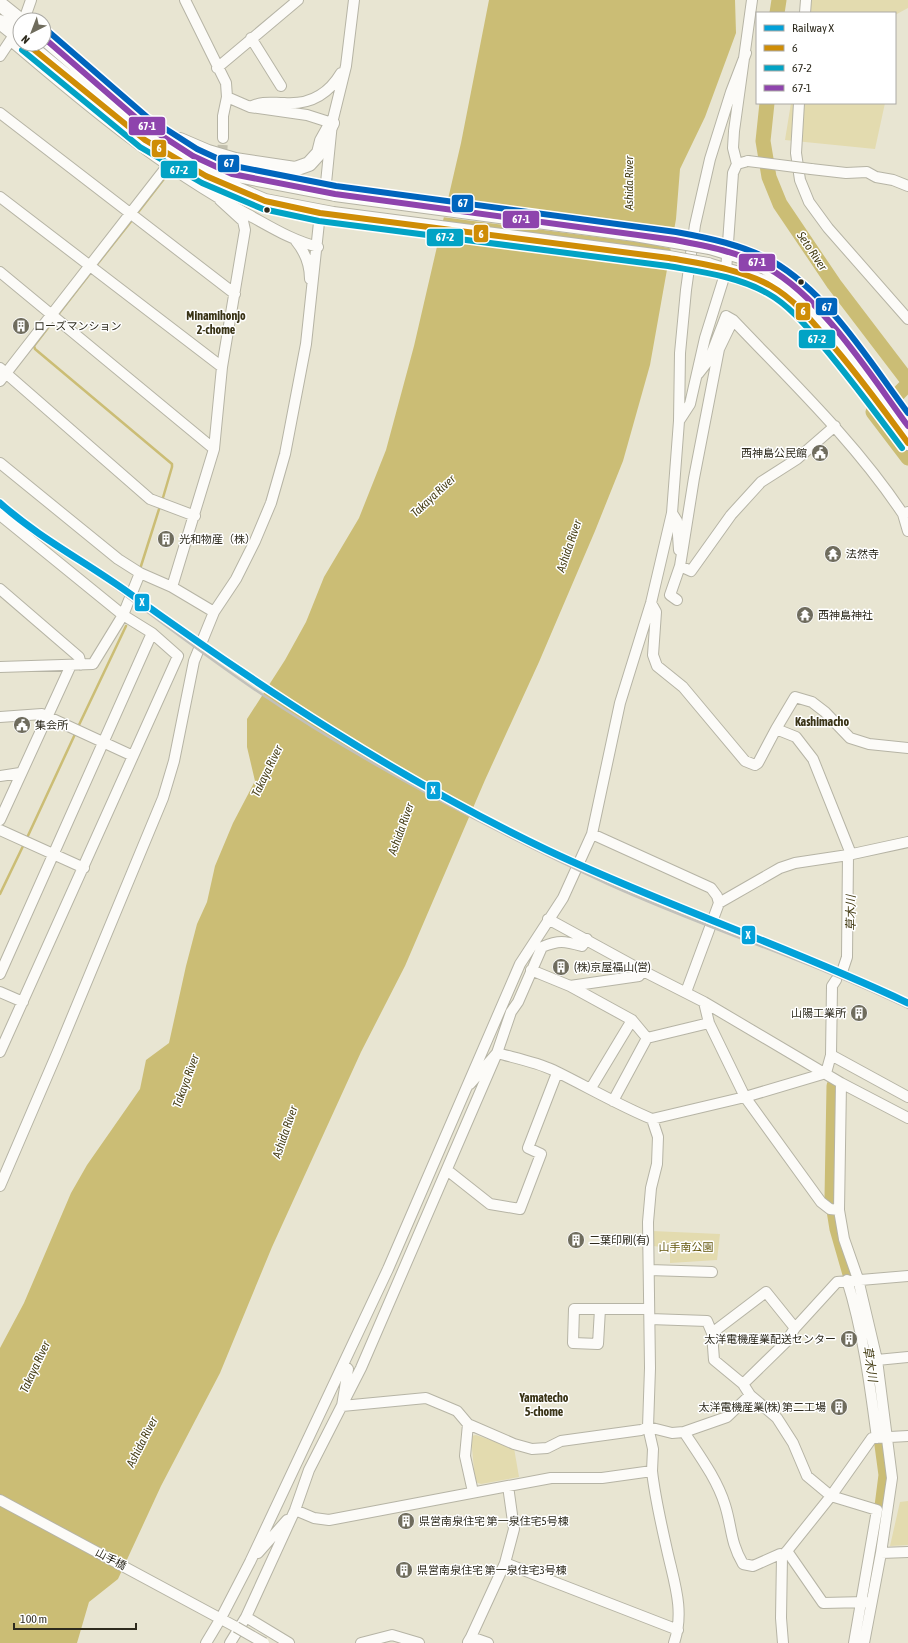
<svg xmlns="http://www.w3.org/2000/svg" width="908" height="1643" font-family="'Asap Condensed','Noto Sans JP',sans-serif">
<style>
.green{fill:#e3dbaf}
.water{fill:#cbbd75}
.pier{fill:#e8e5d2}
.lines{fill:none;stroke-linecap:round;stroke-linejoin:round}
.stream{stroke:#cbbd75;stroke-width:2.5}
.river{stroke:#cbbd75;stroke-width:15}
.minor-tunnel{stroke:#c3c0ae;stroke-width:10;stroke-dasharray:10 5;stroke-linecap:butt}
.minor-casing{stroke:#b6b4a5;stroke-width:12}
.highway-casing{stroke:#b6b4a5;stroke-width:16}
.minor{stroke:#fcfbf8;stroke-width:10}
.highway{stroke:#fcfbf8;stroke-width:14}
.rail{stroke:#c1c0bb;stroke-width:2.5}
.minor-bridge-casing{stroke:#b6b4a5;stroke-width:12;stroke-linecap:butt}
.highway-bridge-casing{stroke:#b6b4a5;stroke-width:16;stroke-linecap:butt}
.minor-bridge{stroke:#fcfbf8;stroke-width:10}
.highway-bridge{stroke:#fcfbf8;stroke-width:14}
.bus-1-casing{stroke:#fff;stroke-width:9}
.bus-2-casing{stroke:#fff;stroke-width:9}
.bus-3-casing{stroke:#fff;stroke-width:9}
.bus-4-casing{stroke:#fff;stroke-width:9}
.bus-1{stroke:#cf8d06;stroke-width:6}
.bus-2{stroke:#02a3c5;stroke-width:6}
.bus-3{stroke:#8e44ad;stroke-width:6}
.bus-4{stroke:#0065bd;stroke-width:6}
.rail-1-casing{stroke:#fff;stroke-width:10}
.rail-1{stroke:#02a1d9;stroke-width:7}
.bus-dot{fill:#2e2b1e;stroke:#fff;stroke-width:1.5}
.labels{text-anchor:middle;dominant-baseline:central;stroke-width:3;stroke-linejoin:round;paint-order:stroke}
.poi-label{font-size:11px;fill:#2e2b1e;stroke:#fff;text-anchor:start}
.park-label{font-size:11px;fill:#64570d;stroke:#fff}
.street-label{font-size:11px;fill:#2e2b1e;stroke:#fff}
.water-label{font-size:12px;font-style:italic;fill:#473f17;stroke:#fff}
.neighbourhood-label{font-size:12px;font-weight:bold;fill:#393316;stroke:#fff}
.line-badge{stroke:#fff;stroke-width:1.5}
.badge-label{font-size:11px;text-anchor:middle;font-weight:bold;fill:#fff}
</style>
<rect width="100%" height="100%" fill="#e8e5d2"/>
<path class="green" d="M809 0H908V8L895 15V13H807Z
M791 103H885L875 149 785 140Z
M652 1231 720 1234 717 1260 670 1263V1248L653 1246Z
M476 1435 514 1448 519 1477 481 1484 475 1482 471 1436Z
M908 1501V1545L890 1546 900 1502Z"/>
<path class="water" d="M489 0H735L736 33 705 117 680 169 676 219 650 365 623 461 595 531 539 662 485 780 405 966 361 1052 272 1247 220 1373 161 1486 118 1579 89 1602 77 1643H0V1348L24 1303 71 1193 87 1165 140 1089 146 1060 169 1043 186 966 197 924 207 902 215 866 233 823 255 781 247 747V719L285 660 306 622 324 577 359 518 386 450 414 346 461 143Z"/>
<path class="pier" d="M446 201 676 231 673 249 645 243 442 217Z"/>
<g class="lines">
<path class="stream" d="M136 215 167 175
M95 267 133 219
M57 316 92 271
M54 320 34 346 35 349 172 464V467L162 501
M141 566 160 506
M78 727 126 626
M26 840 76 732
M0 894 24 844"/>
<path class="river" d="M777 13 779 0
M767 103 763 141 769 177 780 204 834 284 908 381
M898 394 908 384
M876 409 873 412 908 458
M834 1086 832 1198 837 1229 856 1295
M879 1530 886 1475 879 1423
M859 1643 868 1589"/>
<path class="minor-tunnel" d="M220 200 223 138"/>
<g class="minor-casing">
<path id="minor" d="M185 0 226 83 227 97 223 116V138
M805 13 806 0
M24 20 31 0
M251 38 281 86
M11 41C85 104 160 167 247 214 271 227 291 240 318 247
M0 56 20 26
M217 68 298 0
M227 97 250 107 307 115 332 123
M799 103 796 153 800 180 809 202 828 228 908 319
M250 107C262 101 271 103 284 103 309 105 328 95 341 73
M0 113 235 294
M737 164 733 148 734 131 752 0
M811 169 846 173 867 172 876 177 893 180 908 186
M325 193 332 123 346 66 354 0
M0 197 222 367
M296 241C305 252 310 264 310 279
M0 272 214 449
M0 368 150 499 195 516
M698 374 709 360 726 316 733 320
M0 381 168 165
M679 421 690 404 705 338 726 271 733 173 737 164 748 161
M0 463 118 559 140 573 172 587 214 612
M672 513 677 521 679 550
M903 514 908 531
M0 515 123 615 152 633 0 974
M680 566 691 571 731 515 761 482 797 459 835 426
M172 587 214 449 222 367 245 230 243 221 220 200
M0 589 79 657 81 665
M677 600 670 595 680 566 694 478 719 349 733 320C792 382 855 442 903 514L908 512
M651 603 656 612 653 655 657 666 683 687 745 761 755 765 758 763 776 729 796 737 813 759 851 854
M0 667 93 664 123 615 140 573
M0 717 42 714 133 756
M776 729 795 697 812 702 825 712 850 738 869 744 908 748
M0 776 20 773
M0 820 71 665
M0 830 84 868
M592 834 711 888 717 896 719 903 686 992
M719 903 780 868 795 863 848 855
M548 919 643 971 704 1002 841 1083 908 1118
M843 969 847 957 848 855 908 842
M531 970 570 986 632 1020 647 1038
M570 986 639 976 643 971
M0 992 23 1002
M704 1002 709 1023 745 1097 821 1202 830 1209 839 1210
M0 1052 178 656 152 633
M831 1055 832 986 836 980
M841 1083 839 1210 844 1239 858 1279 877 1360 892 1478 881 1553 864 1643
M470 1084 497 1053C515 1058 536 1062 553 1070 586 1086 618 1105 652 1119L658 1137 657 1164 651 1188 648 1222 650 1368 648 1427 653 1449 652 1471 602 1478H551L508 1486
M591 1088 632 1020
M613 1101 647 1038 709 1023
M652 1119 745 1097 826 1073 831 1055 908 1097
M447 1170 490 1204 520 1209 541 1154 528 1148 557 1073
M0 1186 58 1051 163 798 174 761 194 661 214 612 236 579 255 541 271 503 285 454 306 344 320 213
M649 1270 712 1272
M847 1280C863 1331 870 1385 877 1438
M600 1309 598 1344 573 1343 574 1309H649
M650 1319 707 1321 712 1333 714 1360 743 1384 750 1395 777 1418 793 1443 807 1476 831 1496 877 1510 854 1643
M712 1333 766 1292 795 1328
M877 1360 908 1357
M344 1365 348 1369 342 1406 426 1398 457 1411 468 1424 514 1444 532 1449 547 1448 561 1441 641 1430 648 1427 672 1433 684 1432 727 1417 750 1395
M743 1384 785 1343 795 1328 837 1282 908 1276
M468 1424 465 1456 473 1492
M684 1432C699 1455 717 1479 725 1505 732 1527 730 1542 743 1564L753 1566 780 1554 782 1556 787 1551 831 1496 872 1438 908 1436
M652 1471C655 1498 661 1523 667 1550 674 1582 685 1611 674 1643
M0 1500 236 1627
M295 1510 314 1518 329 1520 508 1486 514 1529 505 1563 471 1637
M787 1551 823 1603 866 1602
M258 1553 287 1520
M881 1553 908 1552
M782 1556 781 1618 783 1643
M505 1563 678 1630
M246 1617 289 1643
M468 1642 471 1637 488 1643
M206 1643 221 1618 250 1562 388 1269 520 964 563 898 592 834 620 703 651 603 672 513 679 421 680 353 686 290 695 225 710 159 731 92 746 53
M230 1643 246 1617 295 1510 309 1470 361 1368 497 1053 511 1012 518 1002 542 947C559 940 564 941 582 946L587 939
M361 1643 392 1635 419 1643"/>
</g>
<g class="highway-casing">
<path id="highway" d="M0 4 20 20
M0 22 20 38
M44 38 142 123 193 156 232 174 335 194
M27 44 145 140 206 176 265 201 333 214
M180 140 208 152 235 160 295 169 309 164 319 153 322 141 332 123
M710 247 750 259 783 277 799 289 832 325 908 426
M708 265C728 272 752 275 771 286 795 300 814 323 832 344 859 376 883 409 908 443"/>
</g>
<use href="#minor" class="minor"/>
<use href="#highway" class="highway"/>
<path class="rail" d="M0 506C30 531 63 549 94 572 146 611 197 650 251 687 363 763 485 827 608 884 707 929 811 961 908 1008"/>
<g class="minor-bridge-casing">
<path id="minor-bridge" d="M748 161 811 169
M236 1627 264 1643"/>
</g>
<g class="highway-bridge-casing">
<path id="highway-bridge" d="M335 194 635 234 710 247
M333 214 669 258 708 265"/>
</g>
<use href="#minor-bridge" class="minor-bridge"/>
<use href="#highway-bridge" class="highway-bridge"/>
<g class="bus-1-casing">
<path id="bus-1" d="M27 44 145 140 206 176 265 201 320 213 669 258C703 264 741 269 771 286 794 299 811 320 828 340 857 373 882 408 908 443"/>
</g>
<g class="bus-2-casing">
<path id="bus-2" d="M22 50 140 147 202 183 263 209 319 221 668 266C701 272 737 276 767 293 789 305 806 326 822 345 850 378 876 413 902 448"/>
</g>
<g class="bus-3-casing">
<path id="bus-3" d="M44 38 142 123 193 156 232 174 335 194 675 240C707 246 739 252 768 268 822 298 871 376 908 426"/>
</g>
<g class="bus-4-casing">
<path id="bus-4" d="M49 32 147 117 197 149 234 166 336 186 676 232C709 238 743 245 772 261 829 294 869 361 908 413"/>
</g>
<use href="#bus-1" class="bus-1"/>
<use href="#bus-2" class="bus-2"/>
<use href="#bus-3" class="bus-3"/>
<use href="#bus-4" class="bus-4"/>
<g class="rail-1-casing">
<path id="rail-1" d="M0 503C39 538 86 562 129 593 261 688 399 779 547 850 665 906 790 947 908 1003"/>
</g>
<use href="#rail-1" class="rail-1"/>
</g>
<defs>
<g id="building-disc" transform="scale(0.9)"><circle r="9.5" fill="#6f6c5d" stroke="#fff"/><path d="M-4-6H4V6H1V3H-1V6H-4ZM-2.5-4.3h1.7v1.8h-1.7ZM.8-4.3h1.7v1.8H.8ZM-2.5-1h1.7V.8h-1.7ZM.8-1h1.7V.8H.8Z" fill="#fff"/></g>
<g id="civic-disc" transform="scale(0.9)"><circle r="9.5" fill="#6f6c5d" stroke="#fff"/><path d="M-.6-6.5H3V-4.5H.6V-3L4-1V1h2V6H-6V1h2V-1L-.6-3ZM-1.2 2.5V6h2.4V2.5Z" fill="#fff"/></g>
<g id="temple-disc" transform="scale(0.9)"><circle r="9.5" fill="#6f6c5d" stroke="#fff"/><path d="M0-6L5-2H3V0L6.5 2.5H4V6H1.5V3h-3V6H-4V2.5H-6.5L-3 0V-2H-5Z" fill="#fff"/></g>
</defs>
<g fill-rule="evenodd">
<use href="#building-disc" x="21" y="326"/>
<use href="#civic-disc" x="820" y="453"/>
<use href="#building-disc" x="166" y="539"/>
<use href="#temple-disc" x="833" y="554"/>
<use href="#temple-disc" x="805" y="615"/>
<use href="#civic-disc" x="22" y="725"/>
<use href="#building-disc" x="561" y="967"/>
<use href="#building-disc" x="859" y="1013"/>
<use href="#building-disc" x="576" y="1240"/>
<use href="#building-disc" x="849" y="1339"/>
<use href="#building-disc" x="839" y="1407"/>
<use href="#building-disc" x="406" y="1521"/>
<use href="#building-disc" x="404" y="1570"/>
</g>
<g class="bus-dot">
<circle cx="267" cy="210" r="3.5"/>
<circle cx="801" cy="282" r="3.5"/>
</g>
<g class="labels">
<g class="poi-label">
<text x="34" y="326">ローズマンション</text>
<text x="807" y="453" text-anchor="end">西神島公民館</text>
<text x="179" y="539">光和物産（株）</text>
<text x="846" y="554">法然寺</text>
<text x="818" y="615">西神島神社</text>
<text x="35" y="725">集会所</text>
<text x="574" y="967">(株)京屋福山(営)</text>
<text x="846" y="1013" text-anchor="end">山陽工業所</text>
<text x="589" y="1240">二葉印刷(有)</text>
<text x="836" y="1339" text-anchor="end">太洋電機産業配送センター</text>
<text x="826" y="1407" text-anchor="end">太洋電機産業(株) 第二工場</text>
<text x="419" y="1521">県営南泉住宅 第一泉住宅5号棟</text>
<text x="417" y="1570">県営南泉住宅 第一泉住宅3号棟</text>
</g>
<g class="park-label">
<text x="686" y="1247">山手南公園</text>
</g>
<g class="street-label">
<text transform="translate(111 1559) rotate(28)">山手橋</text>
</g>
<g class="water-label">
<text transform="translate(629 183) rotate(-90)">Ashida River</text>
<text transform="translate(812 251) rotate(56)">Seto River</text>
<text transform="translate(433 496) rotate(-43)">Takaya River</text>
<text transform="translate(569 546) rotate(-71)">Ashida River</text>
<text transform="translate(267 771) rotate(-64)">Takaya River</text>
<text transform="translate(401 829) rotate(-70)">Ashida River</text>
<text transform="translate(851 913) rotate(-90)">草木川</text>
<text transform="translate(186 1081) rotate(-70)">Takaya River</text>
<text transform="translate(285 1132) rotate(-71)">Ashida River</text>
<text transform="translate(870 1364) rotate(81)">草木川</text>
<text transform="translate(35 1367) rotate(-65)">Takaya River</text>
<text transform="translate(142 1442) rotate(-63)">Ashida River</text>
</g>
<g class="neighbourhood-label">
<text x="216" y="316">Minamihonjo<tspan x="216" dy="14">2-chome</tspan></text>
<text x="822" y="722">Kashimacho</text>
<text x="544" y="1398">Yamatecho<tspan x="544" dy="14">5-chome</tspan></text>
</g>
</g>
<g class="line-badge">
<rect x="128" y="116" width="38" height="20" rx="4" fill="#8e44ad"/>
<rect x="151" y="139" width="16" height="19" rx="4" fill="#cf8d06"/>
<rect x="217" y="154" width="23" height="19" rx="4" fill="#0065bd"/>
<rect x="160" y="160" width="38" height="19" rx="4" fill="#02a3c5"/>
<rect x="451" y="194" width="23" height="19" rx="4" fill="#0065bd"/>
<rect x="502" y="210" width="38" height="19" rx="4" fill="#8e44ad"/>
<rect x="473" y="224" width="16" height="19" rx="4" fill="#cf8d06"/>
<rect x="426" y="228" width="38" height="19" rx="4" fill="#02a3c5"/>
<rect x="738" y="253" width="38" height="19" rx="4" fill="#8e44ad"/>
<rect x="815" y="297" width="23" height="19" rx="4" fill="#0065bd"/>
<rect x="795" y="302" width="16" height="19" rx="4" fill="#cf8d06"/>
<rect x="798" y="329" width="38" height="20" rx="4" fill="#02a3c5"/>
<rect x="134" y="593" width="16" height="19" rx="4" fill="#02a1d9"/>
<rect x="426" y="781" width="15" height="19" rx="4" fill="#02a1d9"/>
<rect x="741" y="925" width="15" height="20" rx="4" fill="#02a1d9"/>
</g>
<g class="badge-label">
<text x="147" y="130">67-1</text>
<text x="159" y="152">6</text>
<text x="229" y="167">67</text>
<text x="179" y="174">67-2</text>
<text x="463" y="207">67</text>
<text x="521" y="223">67-1</text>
<text x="481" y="238">6</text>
<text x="445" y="241">67-2</text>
<text x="757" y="266">67-1</text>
<text x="827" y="311">67</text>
<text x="803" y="315">6</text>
<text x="817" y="343">67-2</text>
<text x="142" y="606">X</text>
<text x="433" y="794">X</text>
<text x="748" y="939">X</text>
</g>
<rect x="756" y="12" width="140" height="92" fill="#ffffff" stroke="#abaaa5"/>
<rect x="764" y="25" width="20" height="6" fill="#02a1d9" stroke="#abaaa5"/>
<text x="792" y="32" font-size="12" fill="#2e2b1e">Railway X</text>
<rect x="764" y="45" width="20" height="6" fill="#cf8d06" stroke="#abaaa5"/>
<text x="792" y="52" font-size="12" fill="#2e2b1e">6</text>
<rect x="764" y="65" width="20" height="6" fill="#02a3c5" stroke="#abaaa5"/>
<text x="792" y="72" font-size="12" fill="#2e2b1e">67-2</text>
<rect x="764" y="85" width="20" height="6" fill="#8e44ad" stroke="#abaaa5"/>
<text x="792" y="92" font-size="12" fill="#2e2b1e">67-1</text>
<g transform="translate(32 32) rotate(222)"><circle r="19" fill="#ffffff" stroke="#abaaa5"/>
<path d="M0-3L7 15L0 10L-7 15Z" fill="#6f6c5d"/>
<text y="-6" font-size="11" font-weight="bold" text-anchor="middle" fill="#2e2b1e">N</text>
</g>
<path d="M14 1623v6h122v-6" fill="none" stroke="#2e2b1e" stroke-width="2"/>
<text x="20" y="1623" font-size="12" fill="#2e2b1e" stroke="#ffffff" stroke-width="3" paint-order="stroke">100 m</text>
</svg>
